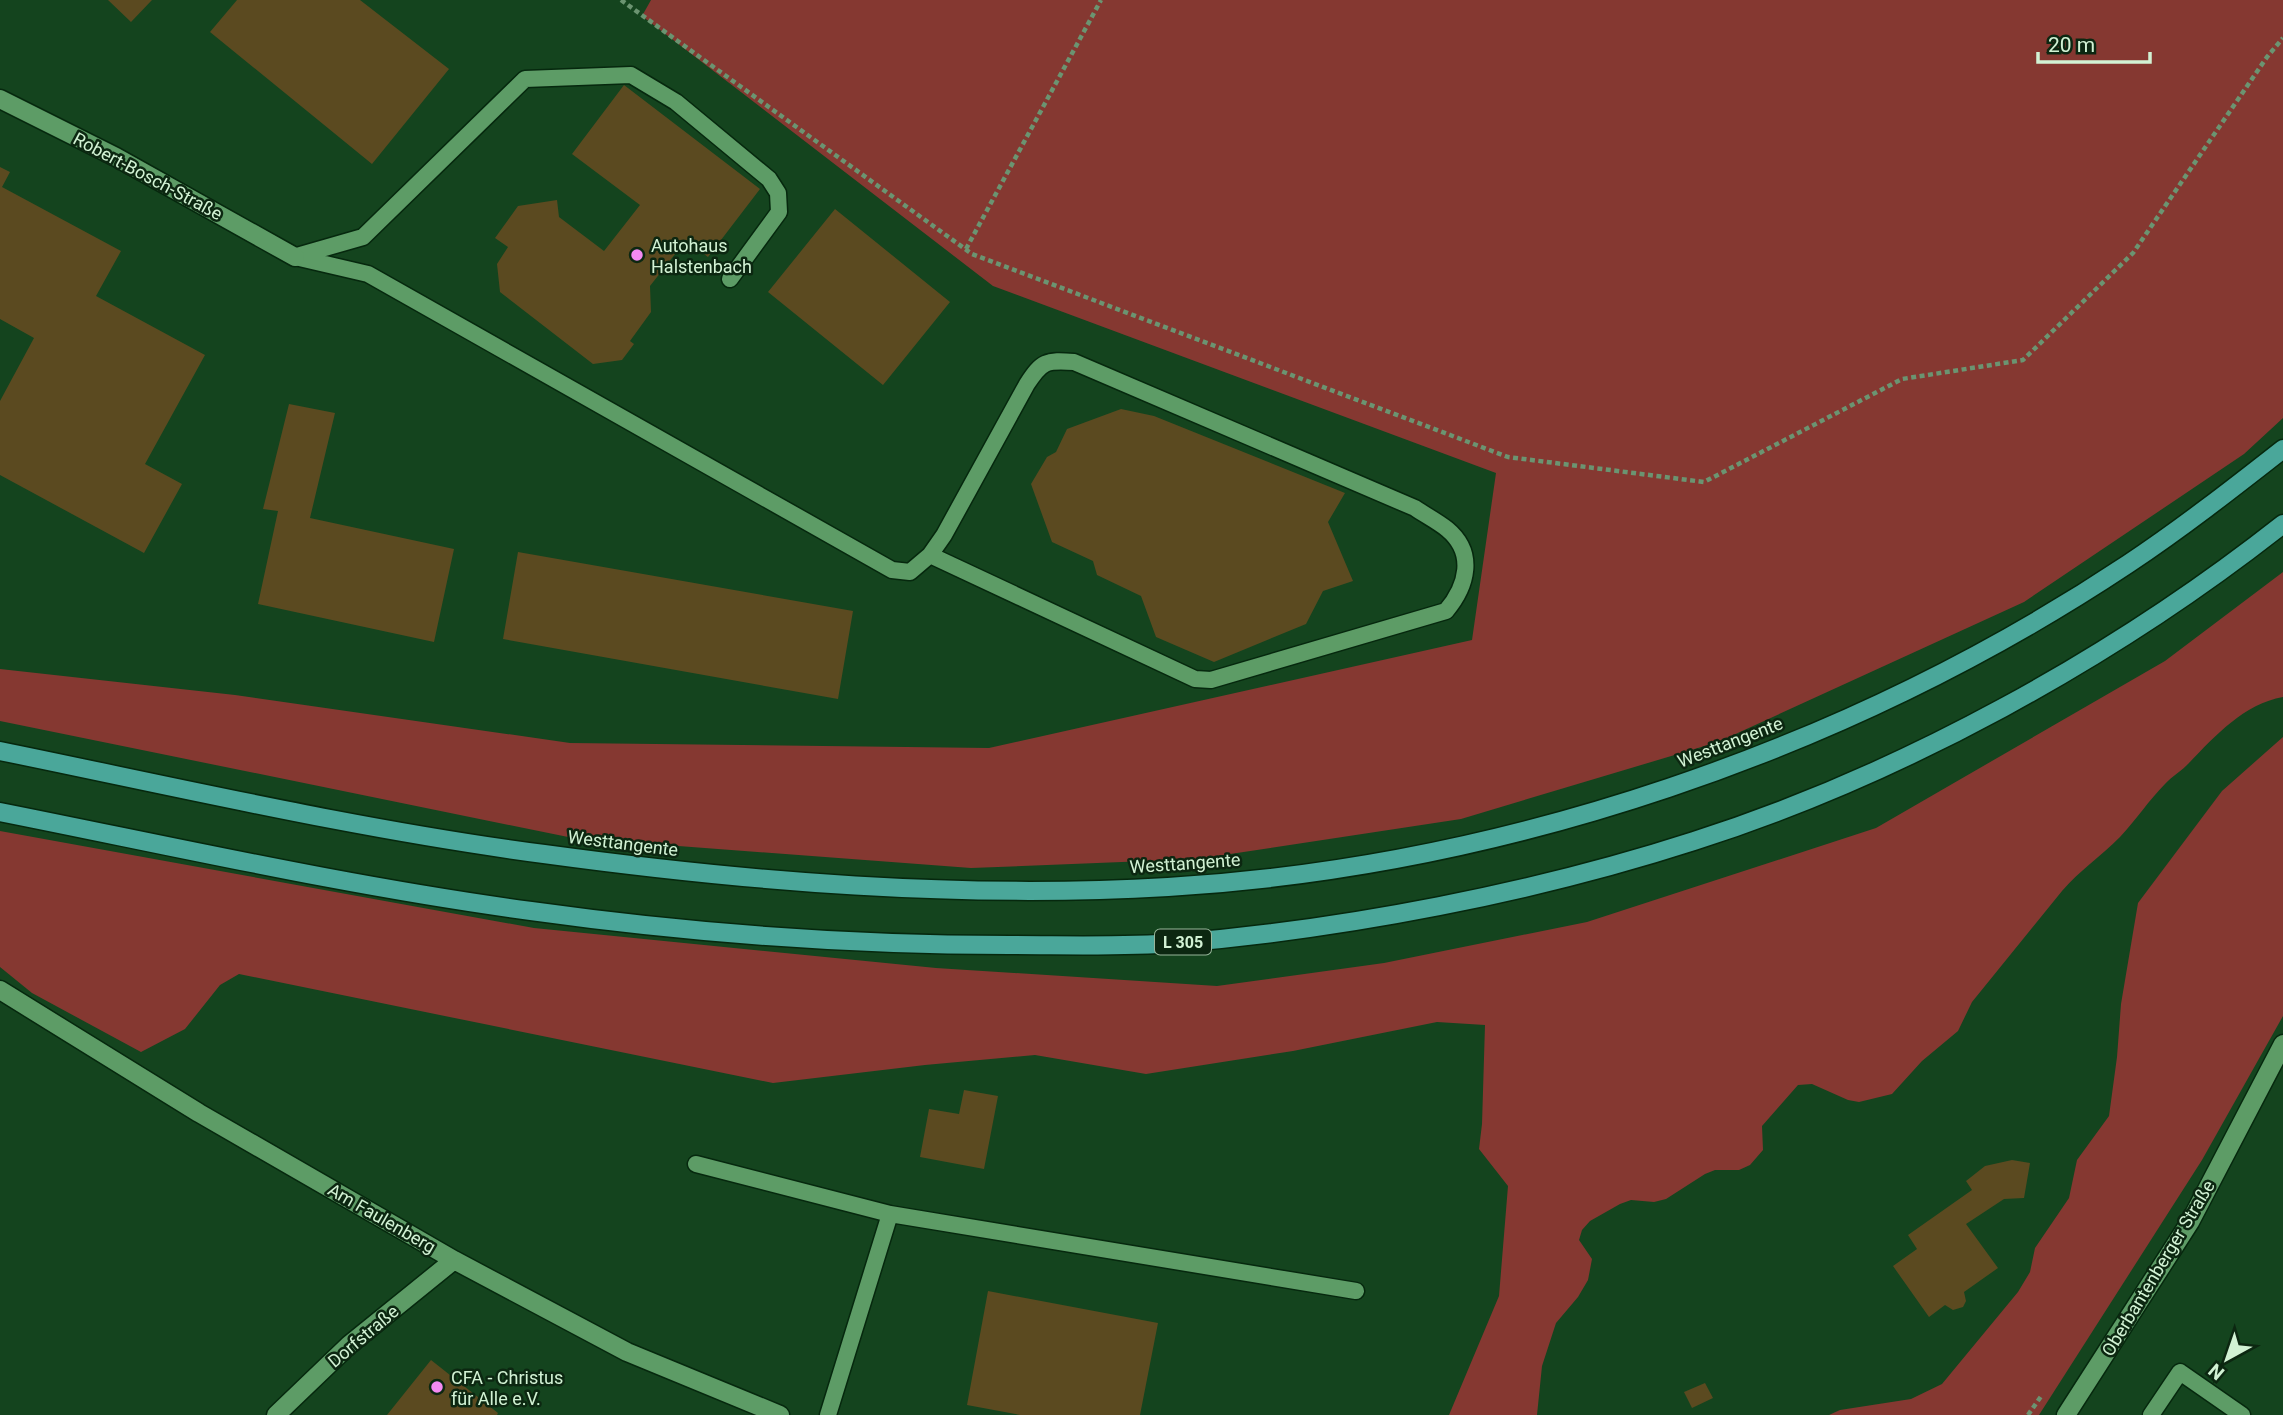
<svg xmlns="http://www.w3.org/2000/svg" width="2283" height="1415" font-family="Roboto,sans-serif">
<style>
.green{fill:#853831}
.building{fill:#5b4a20}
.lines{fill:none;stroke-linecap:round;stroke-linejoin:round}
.lane-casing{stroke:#06280e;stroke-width:19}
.street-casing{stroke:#06280e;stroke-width:21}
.secondary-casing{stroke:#06280e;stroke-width:21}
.primary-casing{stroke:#06280e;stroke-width:21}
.path{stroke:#6b9471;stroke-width:4.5;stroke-dasharray:5 3.5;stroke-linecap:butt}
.lane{stroke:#5d9c66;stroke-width:16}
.street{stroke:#5d9c66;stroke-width:18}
.secondary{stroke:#5d9c66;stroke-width:18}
.primary{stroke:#4aa79a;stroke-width:18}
.poi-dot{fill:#f38af1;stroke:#0c2711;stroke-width:2.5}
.labels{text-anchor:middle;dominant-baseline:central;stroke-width:5;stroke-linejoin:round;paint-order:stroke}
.shield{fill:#0c2711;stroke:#97b59a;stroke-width:2}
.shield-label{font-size:16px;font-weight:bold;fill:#d2f2d4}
.street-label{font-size:18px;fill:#d2f2d4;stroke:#0c2711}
.poi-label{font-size:18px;fill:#d2f2d4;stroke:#0c2711;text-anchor:start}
</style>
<rect width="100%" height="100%" fill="#14441e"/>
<path class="green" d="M651 0H2283V418L2244 454 2024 602 1718 742 1461 819 1197 859 971 868 573 838 0 721V669L235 695 570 743 989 748 1472 640 1496 473 993 286 642 16Z
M2283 572V697C2244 704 2216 735 2189 763 2182 771 2172 776 2165 784 2149 800 2136 820 2120 837 2101 856 2079 871 2062 891L1972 1002 1958 1031 1922 1061 1892 1094 1859 1102 1848 1100 1812 1084 1798 1085 1762 1126 1763 1150 1750 1165 1739 1170H1715L1705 1174 1666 1199 1654 1202 1631 1200 1620 1204 1590 1221 1582 1230 1579 1240 1592 1259 1588 1280 1578 1297 1556 1323 1542 1366 1537 1415H1449L1499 1296 1508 1186 1479 1149 1482 1124 1485 1025 1437 1022 1293 1051 1146 1074 1035 1055 925 1065 773 1083 239 974 220 985 185 1029 141 1052 32 993 0 967V831L534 928 936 968 1217 986 1384 963 1587 922 1876 828 2165 661Z
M2283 737V1016L2202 1160 2039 1415H1829L1840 1410 1911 1399 1942 1384 2018 1292 2030 1272 2035 1248 2069 1198 2077 1160 2109 1116 2117 1057 2121 1004 2138 903 2222 791Z"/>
<path class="building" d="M108 0H152L131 22Z
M237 0H360L449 69 372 164 210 32Z
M624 85 760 189 708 257 686 240 650 286 651 312 630 341 634 344 622 360 593 364 500 292 497 264 508 247 495 238 518 206 557 200 559 217 604 251 640 205 572 154Z
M0 167 10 172 2 187 121 251 96 296 205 355 145 464 182 484 144 553 0 475V401L34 338 0 319Z
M835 209 950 302 883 385 768 292Z
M289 404 335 413 310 518 454 549 434 642 258 604 278 511 263 509Z
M1121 409 1154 416 1345 493 1328 522 1353 581 1323 591 1306 624 1214 662 1156 637 1141 596 1097 575 1093 561 1052 542 1031 484 1047 457 1056 452 1067 429Z
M518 552 853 611 838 699 503 639Z
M964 1090 998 1096 984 1169 920 1157 929 1109 959 1114Z
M2012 1160 2030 1163 2024 1198 2004 1199 1966 1224 1998 1268 1964 1292 1966 1301 1963 1307 1953 1310 1945 1305 1929 1317 1893 1266 1917 1249 1908 1235 1972 1190 1966 1181 1985 1166Z
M988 1291 1158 1323 1140 1415H1020L967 1405Z
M431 1360 498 1413 497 1415H387Z
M1705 1383 1713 1398 1692 1408 1684 1392Z"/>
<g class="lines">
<g class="lane-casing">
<path id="lane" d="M297 256 363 237 525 79 631 75 676 102 769 179 778 193 779 212 730 279
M295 257 368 274 892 570 910 572 930 555 944 535 1027 384C1042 361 1046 360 1074 362L1415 508C1425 515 1437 521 1447 529 1476 553 1467 586 1446 611L1211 680 1195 679 930 555
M696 1164 890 1214 828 1415
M890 1214 1356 1291
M2151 1415 2180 1372 2242 1415"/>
</g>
<g class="street-casing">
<path id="street" d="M0 99 116 157 295 257
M0 990 199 1113 454 1260 627 1352 780 1415
M276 1415 349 1345 454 1260"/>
</g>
<g class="secondary-casing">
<path id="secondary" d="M2066 1415 2190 1222 2283 1044"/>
</g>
<g class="primary-casing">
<path id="primary" d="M0 751C181 788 361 830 544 854 750 882 960 899 1168 887 1504 867 1848 750 2128 564 2182 528 2232 489 2283 449
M0 812C176 847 352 887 531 911 689 933 849 945 1009 945 1065 945 1121 947 1177 943 1346 929 1533 893 1694 841 1901 775 2113 658 2283 524"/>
</g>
<path class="path" d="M621 0 972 254 1508 457 1704 482 1902 379 2023 360 2133 253 2267 57 2283 38
M966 249 1101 0
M2028 1415 2042 1395"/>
<use href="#lane" class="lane"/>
<use href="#street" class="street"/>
<use href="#secondary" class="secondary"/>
<use href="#primary" class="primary"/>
</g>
<g class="poi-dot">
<circle cx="637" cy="255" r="7"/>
<circle cx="437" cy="1387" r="7"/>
</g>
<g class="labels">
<rect class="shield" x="1155" y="929.5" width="56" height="25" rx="5"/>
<g class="shield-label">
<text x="1183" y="942">L 305</text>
</g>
<g class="street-label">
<text transform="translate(148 176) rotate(28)">Robert-Bosch-Straße</text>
<text transform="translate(1730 742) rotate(-21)">Westtangente</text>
<text transform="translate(623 843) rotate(7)">Westtangente</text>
<text transform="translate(1185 863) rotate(-4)">Westtangente</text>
<text transform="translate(382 1218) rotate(30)">Am Faulenberg</text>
<text transform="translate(2158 1268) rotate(-59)">Oberbantenberger Straße</text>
<text transform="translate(363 1336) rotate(-40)">Dorfstraße</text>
</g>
<g class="poi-label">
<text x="651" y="245">Autohaus<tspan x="651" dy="21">Halstenbach</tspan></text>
<text x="451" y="1377">CFA - Christus<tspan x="451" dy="21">für Alle e.V.</tspan></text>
</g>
</g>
<g transform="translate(2227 1359) rotate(220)" stroke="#0c2711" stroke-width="5" paint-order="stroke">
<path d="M0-5L12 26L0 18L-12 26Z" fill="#d2f2d4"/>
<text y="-10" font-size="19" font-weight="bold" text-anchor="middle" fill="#d2f2d4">N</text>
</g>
<path d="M2038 52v10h112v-10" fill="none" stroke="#d2f2d4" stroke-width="3.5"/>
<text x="2048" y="52" font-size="21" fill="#d2f2d4" stroke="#0c2711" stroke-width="5" paint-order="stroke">20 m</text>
</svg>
